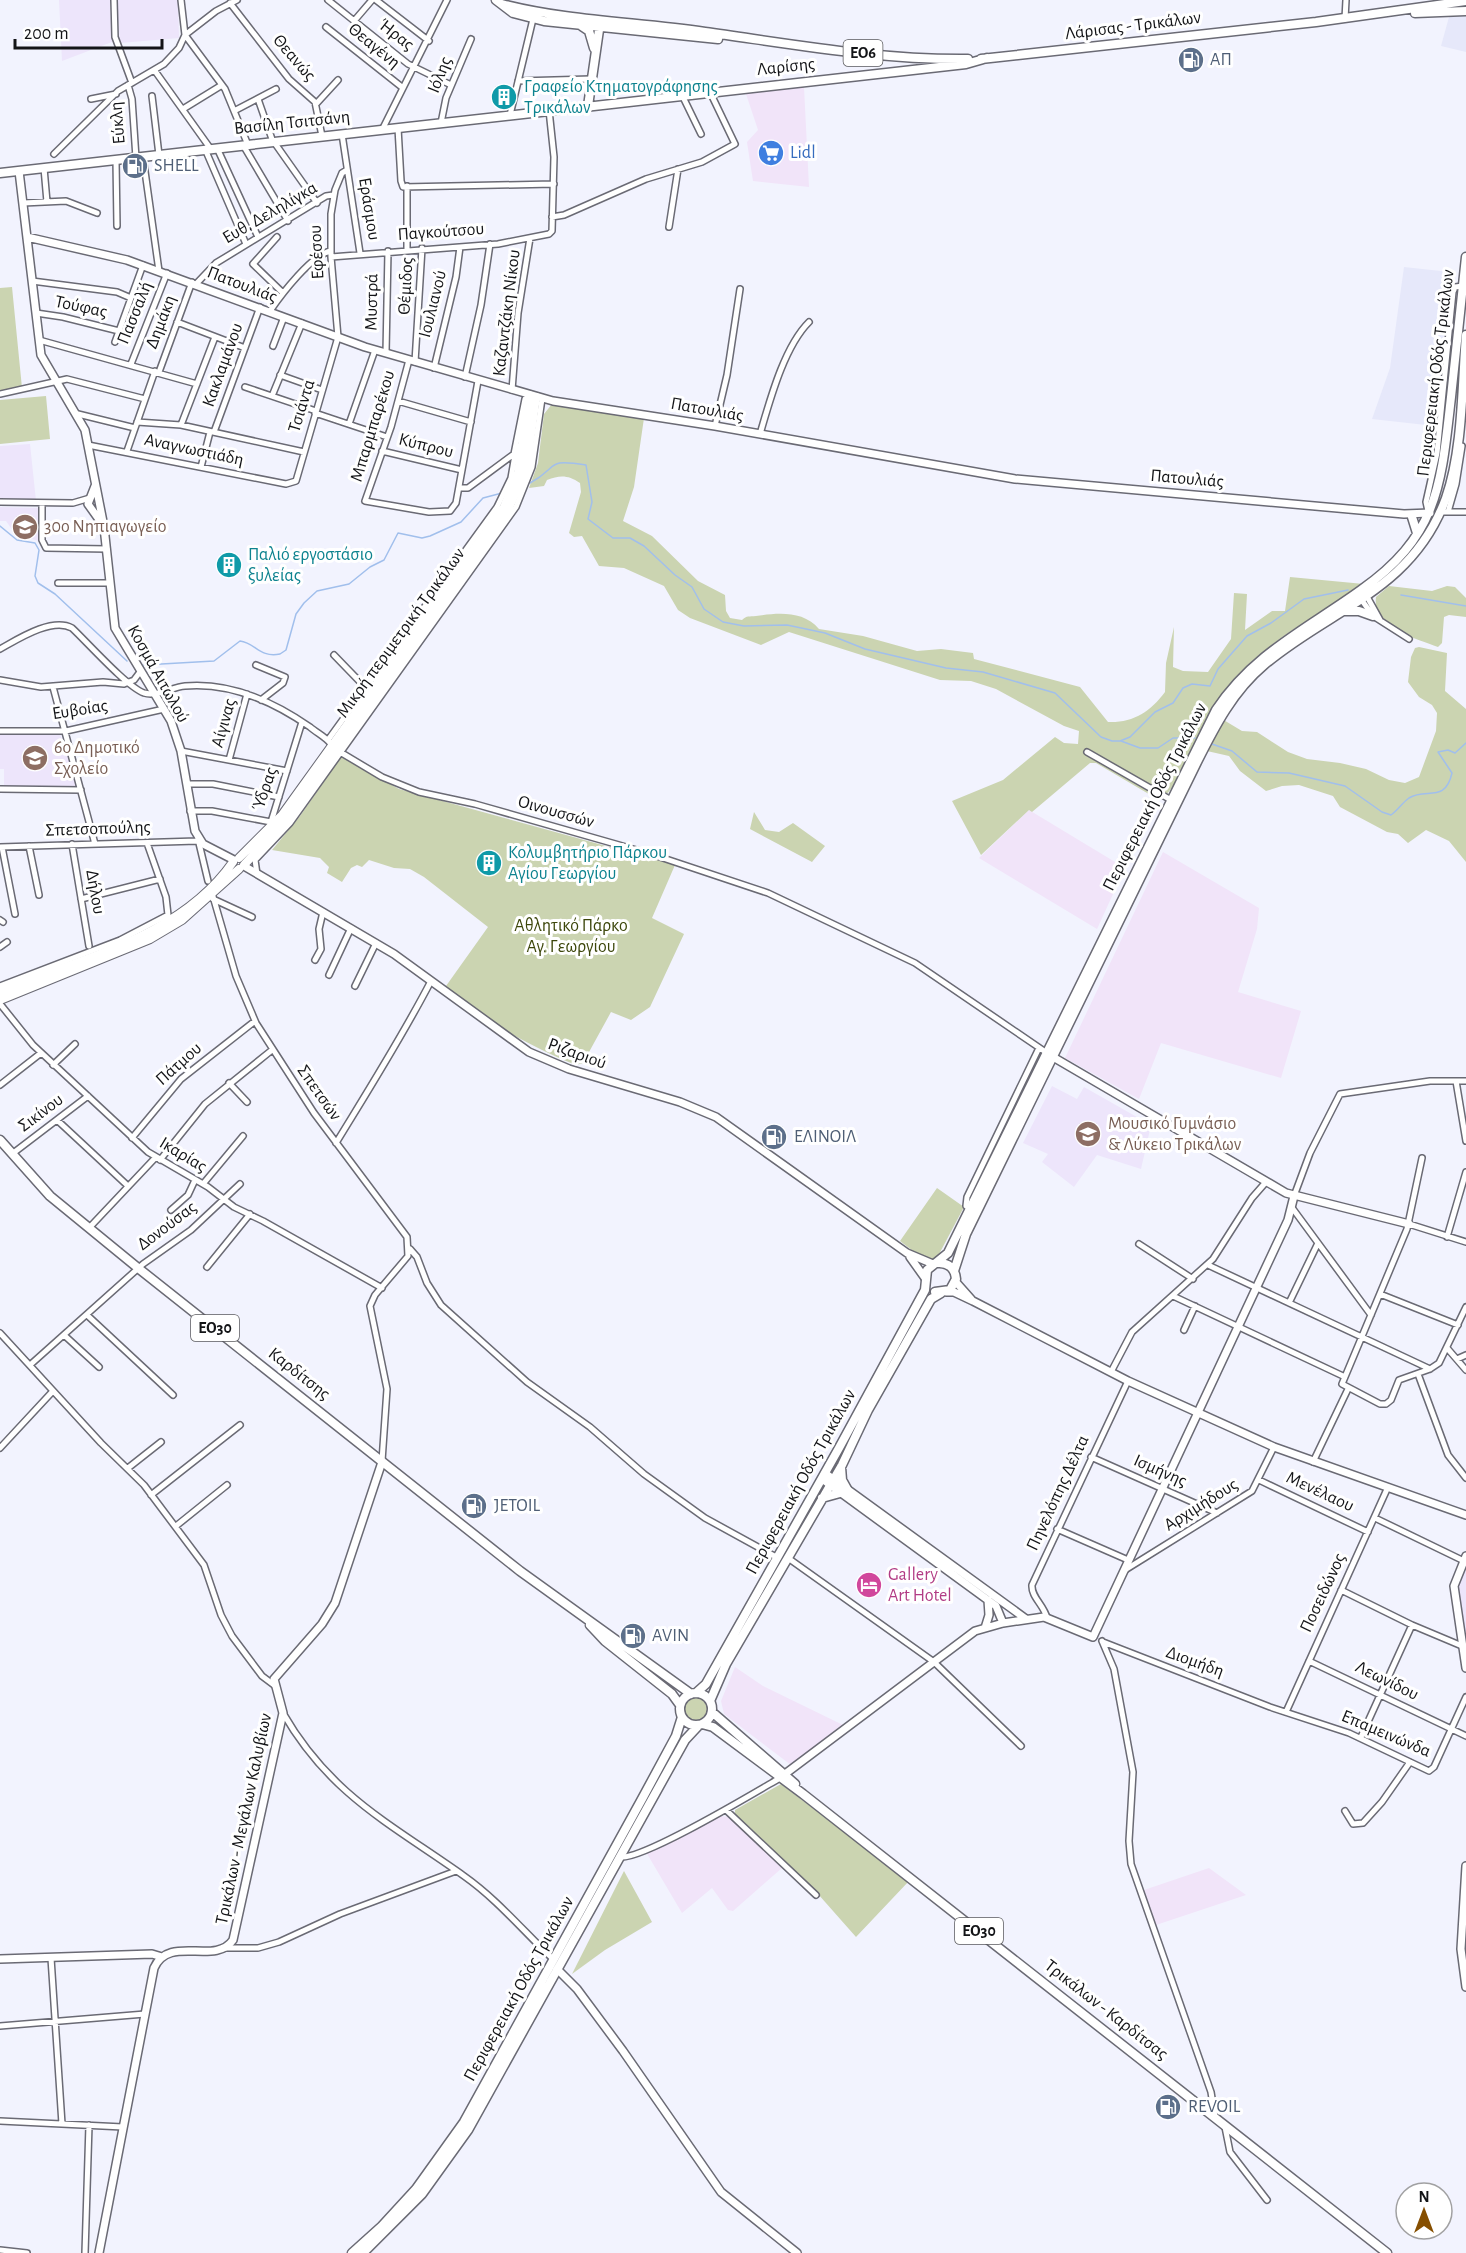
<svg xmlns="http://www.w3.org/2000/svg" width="1466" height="2253" font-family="'Alegreya Sans',sans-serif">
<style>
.commercial{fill:#f1e4f9}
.built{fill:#e6e8fa}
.education{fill:#ede5fb}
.green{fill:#cbd4b1}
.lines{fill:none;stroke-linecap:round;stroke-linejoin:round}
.stream{stroke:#a1bfec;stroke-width:1.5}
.minor-casing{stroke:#6a6a74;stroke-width:8}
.tertiary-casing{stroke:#6a6a74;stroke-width:10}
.secondary-casing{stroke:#6a6a74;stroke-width:10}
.primary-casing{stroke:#6a6a74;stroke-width:11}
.minor{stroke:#fff;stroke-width:5}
.tertiary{stroke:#fff;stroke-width:7}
.secondary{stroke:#fff;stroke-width:8}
.primary{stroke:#fff;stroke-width:8}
.labels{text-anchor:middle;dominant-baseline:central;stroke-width:6;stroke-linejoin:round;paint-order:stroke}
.shield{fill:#fff;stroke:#5a5a5d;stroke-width:1.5}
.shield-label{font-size:16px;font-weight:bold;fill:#131417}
.street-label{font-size:18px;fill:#131417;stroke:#fff}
.service-label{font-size:18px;fill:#4e5e75;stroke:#fff;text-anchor:start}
.culture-label{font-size:18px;fill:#0d838f;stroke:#fff;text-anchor:start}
.shop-label{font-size:18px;fill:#366cbe;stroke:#fff;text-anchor:start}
.education-label{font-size:18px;fill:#785e54;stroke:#fff;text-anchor:start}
.park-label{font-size:18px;fill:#3c460a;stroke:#fff}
.hotel-label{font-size:18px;fill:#b23c85;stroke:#fff;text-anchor:start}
</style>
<rect width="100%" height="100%" fill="#f2f3fe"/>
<path class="commercial" d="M799 85 804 87 809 187 753 181 747 142 758 130 745 91Z
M1029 810 1125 868 1097 929 979 858Z
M1163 852 1259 908 1257 929 1238 992 1301 1011 1281 1078 1161 1043 1139 1099 1065 1058Z
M735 1667 763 1686 843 1725 791 1765 724 1714 721 1701Z
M717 1816 731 1817 782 1868 733 1911 728 1910 712 1888 682 1913 646 1852Z
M1209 1868 1246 1895 1156 1925 1144 1890Z"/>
<path class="built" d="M1466 16V52L1441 46 1449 17Z
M1404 267 1450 272 1435 426 1372 419 1390 368Z"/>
<path class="education" d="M59 0H110L112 42 62 61Z
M117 0H178L179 38 120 43Z
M30 444 36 501 0 498V446Z
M0 507 39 508V541L15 534 6 521H0Z
M0 734H60L64 747 67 748 77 786H4V769H0Z
M1052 1086 1077 1099 1084 1087 1151 1125 1141 1169 1097 1155 1074 1187 1042 1162 1048 1154 1023 1143Z
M1466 1564V1634L1462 1633 1456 1589Z"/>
<path class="green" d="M12 287 22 388 0 391V288Z
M46 396 50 439 0 444V400Z
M552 404 644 418 634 487 623 521 652 536 698 581 725 595 726 611 730 618 742 620C747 615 749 617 756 616 777 613 803 610 819 629L863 636 917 651 941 649 973 653 974 659 1080 687 1108 722C1133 723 1150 712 1165 692L1166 663 1174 627 1173 667 1183 671 1208 672 1231 639 1234 593 1247 594 1245 630 1272 611H1285L1290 577 1364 584C1313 619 1255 646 1219 698 1199 727 1188 771 1166 795L1159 800 1096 763H1090L1032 812 1029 810 981 855 952 801 1003 780 1055 737 1064 743 1078 744 1079 731 1064 726 996 689 971 681 940 680 789 632 761 645 690 618 678 610 664 586 624 568 599 566 582 536 574 537 569 533 581 492 580 483C568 475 560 475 547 480L544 486 529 488 538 463 544 414Z
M1389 586 1432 591 1447 586 1455 587 1466 598V617L1449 615 1444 617 1442 643 1438 647C1416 638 1372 628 1376 597Z
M1419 647 1447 653 1445 691 1466 709V862L1449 841 1426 830 1408 843 1398 834 1387 832 1340 807 1333 796 1299 785 1282 786 1266 791 1240 771 1229 756 1207 751 1222 719 1242 731 1257 732 1288 752 1307 759 1340 763 1366 769 1389 780 1405 783 1419 777 1436 731 1437 713 1432 705 1419 697 1408 682 1411 657 1415 648Z
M341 757 399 789 675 865 652 918 684 934 650 1007 631 1020 611 1012 583 1063 576 1065C542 1052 468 1014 446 986L488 927 424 877 410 869 394 868 369 860 362 867 357 865 351 868 342 882 327 873 329 867 320 858 272 850 300 816Z
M754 812 765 830 779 832 793 823 825 846 812 862 750 829Z
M937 1188 964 1207 937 1258 926 1261 900 1241Z
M685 1709a11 11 0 1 1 22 0a11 11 0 1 1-22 0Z
M781 1784 909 1881 856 1937 818 1894 735 1815V1810Z
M624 1871 652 1922 605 1950 572 1974Z"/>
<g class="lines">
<path class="stream" d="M530 483C560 467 544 458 586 465L592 502 588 519 613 538H630L644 546 675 575 692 587 704 609 723 622 744 626 787 625 825 633 865 649 946 668 983 672 1055 693 1101 737 1112 741H1120L1130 737 1155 712 1173 703 1183 688 1192 684 1210 686 1218 669 1247 636 1271 623 1304 599 1348 590
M0 526 17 540 35 543 39 550 35 576 38 583 55 594 127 661
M1401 595 1466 606
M144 665 214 661 240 641C256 643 259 658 280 654L286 650 296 614 304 603 317 591 349 584 370 567 384 560 398 533 422 538 430 536 461 522 483 498 502 493
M1121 741 1140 748H1158L1173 738H1195
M1212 744 1232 751 1257 772 1289 773 1345 786 1382 812 1391 815C1398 810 1402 803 1409 798 1426 787 1445 804 1452 773L1438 752 1448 750 1455 753 1466 743"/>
<g class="minor-casing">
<path id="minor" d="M114 0 115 37 132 83
M181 0 185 35 225 89 248 145
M328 0 408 64 451 85
M376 0 429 41
M230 3 289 79 315 102 322 136
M1345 19 1346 0
M354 21 372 0
M326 27 403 88
M155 71 210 148
M518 81 591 79
M128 85 132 99 136 158
M682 95 701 134
M152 96 159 155
M91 99 116 94
M258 99 273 142
M316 104 338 80
M183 109 222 85
M234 111 276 89
M510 115 533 19
M441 123 446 98 471 39
M398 128 401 181 403 187 554 184
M382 130 447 0
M342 134 360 253
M274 142 317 203
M243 145 288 221
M217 148 258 237
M205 149 246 244
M54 154 118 91 164 64 179 48 185 35 216 11 237 0
M143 157 159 271
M116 160 117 226
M44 168 47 202
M23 203 66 201 97 213
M552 217 564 215 646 179 702 162 735 144 710 92
M669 227 678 169
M277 237 253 264 283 293
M407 249V186
M331 257 498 244 549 234 552 231 554 157 549 110
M32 281 117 292 131 298
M197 283 216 263 326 196 333 195
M270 311C281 295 312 254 331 251
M36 313 63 317 119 331
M177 322 245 348
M39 340 197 384
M115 342 143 265
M273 346 284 317
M386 353 388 251
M409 360 391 427 365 501 429 512 450 511 456 503 478 381
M415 362 422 248
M131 364 167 273
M434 368 456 277 460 247
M159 372 192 282
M280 375 322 390
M465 377 481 305 490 244
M245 387 316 411
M512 390 518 313 530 238
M0 394 67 379 145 399
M272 396 302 323
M398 401 471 422
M315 413 387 437
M78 414 135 428
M137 422 181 425 304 452
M349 424 375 350
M181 425 215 337
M715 426 727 375 740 289
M214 432 260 307
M760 434C770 400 784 347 809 322
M88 445 286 484 296 481 338 337 331 257V214L335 190 342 173 347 170
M127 451 155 371
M382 451 462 470
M201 467 210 432
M459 488H468L514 454 525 399
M0 502 73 503 90 498
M42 504V540L46 548 107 549
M1428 511 1426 502 1437 453 1453 292 1455 287 1463 286
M1439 512H1466
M1448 512 1456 484 1462 446
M58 583H109
M1365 593 1380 620
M1361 599 1373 616 1409 639
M0 649C18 639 52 617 72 628 88 643 127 687 144 693 157 697 172 687 185 686 230 682 274 702 310 727 317 733 326 737 331 744
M334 655 364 686
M256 665 285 677 283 683 261 700
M0 680 41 687 103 682 124 684 134 680 140 672
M53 687 95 844
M360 692 376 669
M0 731H66L164 709
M328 740 497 507 511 478 516 449
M181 751 287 771
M340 752 382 777 419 792 475 804 654 855 768 893 915 963 1047 1053
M1087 752 1171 800
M229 760 247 694
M187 784H213L279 797
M0 789 81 790
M190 811H212L271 822 302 722
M198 839 208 881
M72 844 89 946
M29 846 39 895
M0 847 197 841
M2 847 15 914
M257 874 255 860 290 823 516 507 532 467 542 399
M212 893 236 976 256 1023 314 1113 407 1237 408 1256 375 1295 370 1306 387 1389 382 1461
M81 899 160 879
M213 899 252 917
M0 920 3 922
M0 947 7 942
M315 960 321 949 319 929 323 912
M329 975 351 928
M0 986 120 940 168 915 166 897 147 843
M355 986 376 943
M1 1005 33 1045 148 1152 208 1187 234 1207 263 1221 382 1288
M53 1065 75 1044
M1456 1081 1466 1141
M229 1083 247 1102
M0 1085 41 1053
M57 1120 128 1186
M132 1138 181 1079 255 1021
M336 1143C369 1089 402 1037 431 981
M12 1154 88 1096
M1422 1158 1407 1229 1342 1384 1380 1404H1386L1391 1400 1399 1380 1430 1369 1439 1363 1466 1307
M160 1160 205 1104 272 1050
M203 1184 243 1136
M1294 1196 1310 1153 1340 1094 1430 1081H1466
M969 1208 966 1206 967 1197 1039 1048
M1293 1209 1371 1315
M171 1210 188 1195 195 1180
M1409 1224 1466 1242
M89 1228 156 1157
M1447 1237 1466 1172
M1139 1244 1193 1279
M410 1249 417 1257 427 1283 441 1305 527 1382 590 1427 644 1474 705 1518 778 1558
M1208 1265 1430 1369
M207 1267 250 1214
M1380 1294 1458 1325
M1173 1296 1343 1376
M1289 1303 1318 1243
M87 1315 173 1395
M1184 1330 1195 1306
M0 1333 101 1443 144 1485 204 1565 221 1615 232 1636 262 1676 274 1685
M64 1335 99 1367
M1447 1348 1466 1370
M1457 1359 1466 1355
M30 1365 143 1264 191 1230 240 1184
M1111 1372 1132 1332 1213 1259 1252 1198 1266 1182
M1418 1374 1448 1455 1466 1478
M0 1448 53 1391
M1091 1457 1217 1513
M1313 1462 1348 1389
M128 1468 161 1442
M1259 1480 1368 1532
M151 1495 240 1425
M1375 1518 1464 1561
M176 1526 227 1485
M1057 1529 1128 1560
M788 1558 934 1662 1021 1746
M1125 1570 1252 1491 1274 1447
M1341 1590 1412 1625 1462 1646
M1047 1618C1044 1605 1031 1597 1032 1585L1128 1381
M1102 1641 1114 1669 1133 1772 1129 1841 1131 1864 1211 2092 1215 2117
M1103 1642 1270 1707 1349 1733 1429 1771 1434 1767 1466 1697
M1309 1661 1466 1736
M1286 1712 1388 1487
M283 1713C330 1795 391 1824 464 1876 498 1900 524 1932 554 1960
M1361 1737 1412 1625
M726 1810 816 1895
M1345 1811 1353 1824 1363 1823 1382 1802 1410 1762
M620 1857C643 1860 754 1793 780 1778
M225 1948H258L279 1942 340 1914 456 1871
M51 1958 62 2124
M0 2026 145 2014
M0 2121 123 2127
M1225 2127 1230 2152 1267 2200
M0 2250 27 2253
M85 2253 89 2125"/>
</g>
<g class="tertiary-casing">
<path id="tertiary" d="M19 171 41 355 85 430 104 527 115 628 171 721 181 751 195 831 203 844 234 860
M27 237 127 260 365 347 553 401 715 426 1015 479 1404 514 1430 513
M95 486 88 504 103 525
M244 866 394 954 529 1052 569 1069 680 1102 716 1117 907 1253 933 1264
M1053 1057 1286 1193 1409 1224
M910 1257 925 1278
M955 1281 971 1299
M946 1292H954L973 1301 1128 1381 1274 1447 1466 1515
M825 1473 1026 1619
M822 1479 996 1606 1003 1623
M1466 1556 1454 1586 1466 1668
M985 1628 989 1615 988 1600
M781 1777 975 1631 1003 1623 1044 1617 1093 1637 1288 1220 1294 1196
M1466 1866 1461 1949 1466 1987
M0 1959 152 1954 162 1957
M557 1969 577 1989 623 2051 721 2192 797 2253
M99 2253 154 1968C169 1934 215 1966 233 1940L283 1713 274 1679 322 1624 335 1603 382 1462"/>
</g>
<g class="secondary-casing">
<path id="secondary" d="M239 858 282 815 504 507 518 473 529 395
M244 865 287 819 506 514 526 470 536 397
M0 992C80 958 180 938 233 862
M0 1000 150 939 182 920 239 869"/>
</g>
<g class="primary-casing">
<path id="primary" d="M496 0 513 13 544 21 718 39
M502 4C568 21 637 22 705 32 792 44 880 60 968 59
M1415 13 1466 11
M580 25 589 31 594 48
M981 59 1316 22 1466 1
M588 106 600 23
M0 173 966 64 987 58
M1412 517 1417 533
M1346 611H1359L1373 616
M0 1140 50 1196 138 1268 520 1571 691 1694
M954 1271 966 1234 1197 762C1215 726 1233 691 1264 665 1331 608 1412 591 1446 498 1463 450 1462 385 1466 335
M935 1292 950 1290 956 1279C955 1268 948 1262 937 1263
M841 1467 842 1480 847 1489
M822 1498 840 1493
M590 1625 605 1641 672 1694 680 1705
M680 1709a16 16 0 1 1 32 0a16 16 0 1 1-32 0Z
M696 1693 706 1684 839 1448 925 1290 927 1270 948 1253 1216 710C1254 653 1307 629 1361 590 1439 535 1441 484 1451 397 1456 350 1461 304 1466 257
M710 1701 726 1664 842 1465 868 1410 931 1299 941 1293
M712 1712 795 1784
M702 1724 713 1727 803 1794 1387 2253
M352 2253 382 2226 416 2189 464 2122 642 1799 676 1736 682 1717
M363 2253 422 2194 468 2130 685 1740 699 1725"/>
</g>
<use href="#minor" class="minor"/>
<use href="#tertiary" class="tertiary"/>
<use href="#secondary" class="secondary"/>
<use href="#primary" class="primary"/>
</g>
<defs>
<g id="fuel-disc" transform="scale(1.35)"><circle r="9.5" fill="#5c6f8a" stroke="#fff"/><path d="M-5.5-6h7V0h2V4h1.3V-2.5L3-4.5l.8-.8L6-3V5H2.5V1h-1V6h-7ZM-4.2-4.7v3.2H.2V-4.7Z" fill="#fff"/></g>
<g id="building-disc" transform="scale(1.35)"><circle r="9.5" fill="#0f9aa8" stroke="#fff"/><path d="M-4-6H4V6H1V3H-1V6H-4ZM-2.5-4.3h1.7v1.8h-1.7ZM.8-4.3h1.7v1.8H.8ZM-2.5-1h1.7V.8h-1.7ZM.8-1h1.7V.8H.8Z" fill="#fff"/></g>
<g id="supermarket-disc" transform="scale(1.35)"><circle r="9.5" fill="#3f7fe0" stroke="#fff"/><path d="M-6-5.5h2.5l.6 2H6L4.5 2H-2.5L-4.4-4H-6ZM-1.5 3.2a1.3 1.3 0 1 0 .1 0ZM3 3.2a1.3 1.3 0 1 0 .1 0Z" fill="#fff"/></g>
<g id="school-disc" transform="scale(1.35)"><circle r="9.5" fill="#8d6e63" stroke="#fff"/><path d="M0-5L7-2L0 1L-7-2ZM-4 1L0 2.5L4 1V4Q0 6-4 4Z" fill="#fff"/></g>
<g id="hotel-disc" transform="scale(1.35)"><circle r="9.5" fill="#d1479c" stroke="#fff"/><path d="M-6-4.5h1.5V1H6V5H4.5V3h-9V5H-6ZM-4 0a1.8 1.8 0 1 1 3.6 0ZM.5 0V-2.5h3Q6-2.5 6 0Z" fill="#fff"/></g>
</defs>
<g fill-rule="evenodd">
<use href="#fuel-disc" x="1191" y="60"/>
<use href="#building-disc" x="504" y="97"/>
<use href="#supermarket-disc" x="771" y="153"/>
<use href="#fuel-disc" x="135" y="166"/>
<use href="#school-disc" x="25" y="527"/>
<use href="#building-disc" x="229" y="565"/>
<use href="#school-disc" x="35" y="758"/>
<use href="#building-disc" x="489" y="863"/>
<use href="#school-disc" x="1088" y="1134"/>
<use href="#fuel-disc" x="774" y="1137"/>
<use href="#fuel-disc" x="474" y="1506"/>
<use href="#hotel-disc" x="869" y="1585"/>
<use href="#fuel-disc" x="633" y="1636"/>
<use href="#fuel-disc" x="1168" y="2107"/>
</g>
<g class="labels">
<g class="shield">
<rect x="843.5" y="40" width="39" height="26" rx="4.5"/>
<rect x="191" y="1315" width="48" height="26" rx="4.5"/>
<rect x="955" y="1918" width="48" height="26" rx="4.5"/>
</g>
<g class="shield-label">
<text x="863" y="53">ΕΟ6</text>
<text x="215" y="1328">ΕΟ30</text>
<text x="979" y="1931">ΕΟ30</text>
</g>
<g class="street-label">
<text transform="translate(1133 26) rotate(-7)">Λάρισας - Τρικάλων</text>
<text transform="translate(396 35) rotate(38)">Ήρας</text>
<text transform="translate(374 46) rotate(39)">Θεαγένη</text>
<text transform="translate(294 58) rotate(49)">Θεανώς</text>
<text transform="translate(786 67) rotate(-6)">Λαρίσης</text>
<text transform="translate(440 75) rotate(-68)">Ιόλης</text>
<text transform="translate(118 123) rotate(-95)">Εύκλη</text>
<text transform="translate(292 123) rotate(-6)">Βασίλη Τσιτσάνη</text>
<text transform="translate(369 209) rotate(81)">Εράσμου</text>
<text transform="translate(270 213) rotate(-30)">Ευθ. Δεληλίγκα</text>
<text transform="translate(441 232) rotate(-4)">Παγκούτσου</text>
<text transform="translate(317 252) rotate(-93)">Εφέσου</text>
<text transform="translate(242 285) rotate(21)">Πατουλιάς</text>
<text transform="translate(406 286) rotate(-87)">Θέμιδος</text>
<text transform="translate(372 302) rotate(-89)">Μυστρά</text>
<text transform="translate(433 304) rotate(-76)">Ιουλιανού</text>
<text transform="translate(81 307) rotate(12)">Τούφας</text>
<text transform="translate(135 313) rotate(-68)">Πασσαλή</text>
<text transform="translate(507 313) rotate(-83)">Καζαντζάκη Νίκου</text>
<text transform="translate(161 322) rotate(-69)">Δημάκη</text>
<text transform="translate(223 365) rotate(-70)">Κακλαμάνου</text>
<text transform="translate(1436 373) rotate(-83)">Περιφερειακή Οδός Τρικάλων</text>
<text transform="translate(302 406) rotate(-73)">Τσιάντα</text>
<text transform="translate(707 410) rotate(10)">Πατουλιάς</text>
<text transform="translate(373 426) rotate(-73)">Μπαρμπαρέκου</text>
<text transform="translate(426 446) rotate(14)">Κύπρου</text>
<text transform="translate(194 450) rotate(12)">Αναγνωστιάδη</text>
<text transform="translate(1187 479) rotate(5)">Πατουλιάς</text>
<text transform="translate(401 633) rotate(-54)">Μικρή περιμετρική Τρικάλων</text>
<text transform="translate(158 674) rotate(61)">Κοσμά Αιτωλού</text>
<text transform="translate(80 710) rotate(-9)">Ευβοίας</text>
<text transform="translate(224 723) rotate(-74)">Αίγινας</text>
<text transform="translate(265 789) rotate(-71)">Ύδρας</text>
<text transform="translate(1155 797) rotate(-63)">Περιφερειακή Οδός Τρικάλων</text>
<text transform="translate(556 812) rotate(16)">Οινουσσών</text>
<text transform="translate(98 829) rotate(-2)">Σπετσοπούλης</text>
<text transform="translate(95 892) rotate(80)">Δήλου</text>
<text transform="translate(577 1054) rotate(20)">Ριζαριού</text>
<text transform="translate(179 1064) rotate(-42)">Πάτμου</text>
<text transform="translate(319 1093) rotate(55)">Σπετσών</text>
<text transform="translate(41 1113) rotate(-37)">Σικίνου</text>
<text transform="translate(183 1155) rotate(31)">Ικαρίας</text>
<text transform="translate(167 1226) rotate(-37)">Δονούσας</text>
<text transform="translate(299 1374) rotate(38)">Καρδίτσης</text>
<text transform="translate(1160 1471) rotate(24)">Ισμήνης</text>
<text transform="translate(801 1482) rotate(-61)">Περιφερειακή Οδός Τρικάλων</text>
<text transform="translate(1320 1492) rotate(25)">Μενέλαου</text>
<text transform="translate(1058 1493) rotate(-65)">Πηνελόπης Δέλτα</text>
<text transform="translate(1201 1505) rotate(-32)">Αρχιμήδους</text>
<text transform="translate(1323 1593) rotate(-65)">Ποσειδώνος</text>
<text transform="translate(1195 1662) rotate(20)">Διομήδη</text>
<text transform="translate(1387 1681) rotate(26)">Λεωνίδου</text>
<text transform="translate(1386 1734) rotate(23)">Επαμεινώνδα</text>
<text transform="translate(244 1819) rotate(-78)">Τρικάλων - Μεγάλων Καλυβίων</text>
<text transform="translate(519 1989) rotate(-61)">Περιφερειακή Οδός Τρικάλων</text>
<text transform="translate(1106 2010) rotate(38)">Τρικάλων - Καρδίτσας</text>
</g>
<g class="service-label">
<text x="1210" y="60">ΑΠ</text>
<text x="154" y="166">SHELL</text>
<text x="794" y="1137">ΕΛΙΝΟΙΛ</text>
<text x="494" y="1506">JETOIL</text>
<text x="652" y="1636">AVIN</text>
<text x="1188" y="2107">REVOIL</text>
</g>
<g class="culture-label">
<text x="524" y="87">Γραφείο Κτηματογράφησης<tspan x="524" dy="21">Τρικάλων</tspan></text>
<text x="248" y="555">Παλιό εργοστάσιο<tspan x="248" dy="21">ξυλείας</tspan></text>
<text x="508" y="853">Κολυμβητήριο Πάρκου<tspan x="508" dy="21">Αγίου Γεωργίου</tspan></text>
</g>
<g class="shop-label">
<text x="790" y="153">Lidl</text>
</g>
<g class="education-label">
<text x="44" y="527">30ο Νηπιαγωγείο</text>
<text x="54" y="748">6ο Δημοτικό<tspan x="54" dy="21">Σχολείο</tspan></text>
<text x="1108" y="1124">Μουσικό Γυμνάσιο<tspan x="1108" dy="21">&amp; Λύκειο Τρικάλων</tspan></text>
</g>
<g class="park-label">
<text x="571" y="926">Αθλητικό Πάρκο<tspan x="571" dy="21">Αγ. Γεωργίου</tspan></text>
</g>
<g class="hotel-label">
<text x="888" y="1575">Gallery<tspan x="888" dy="21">Art Hotel</tspan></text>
</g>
</g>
<g transform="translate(1424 2211)"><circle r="28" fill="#ffffff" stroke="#a1a1a2" stroke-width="1.5"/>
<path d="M0-4.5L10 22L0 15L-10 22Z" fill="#864f00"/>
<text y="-9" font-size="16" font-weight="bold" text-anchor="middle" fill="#131417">N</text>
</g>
<path d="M15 39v9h147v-9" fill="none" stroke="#131417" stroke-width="3"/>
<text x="24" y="39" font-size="18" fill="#131417" stroke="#ffffff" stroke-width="4.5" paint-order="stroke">200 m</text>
</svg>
